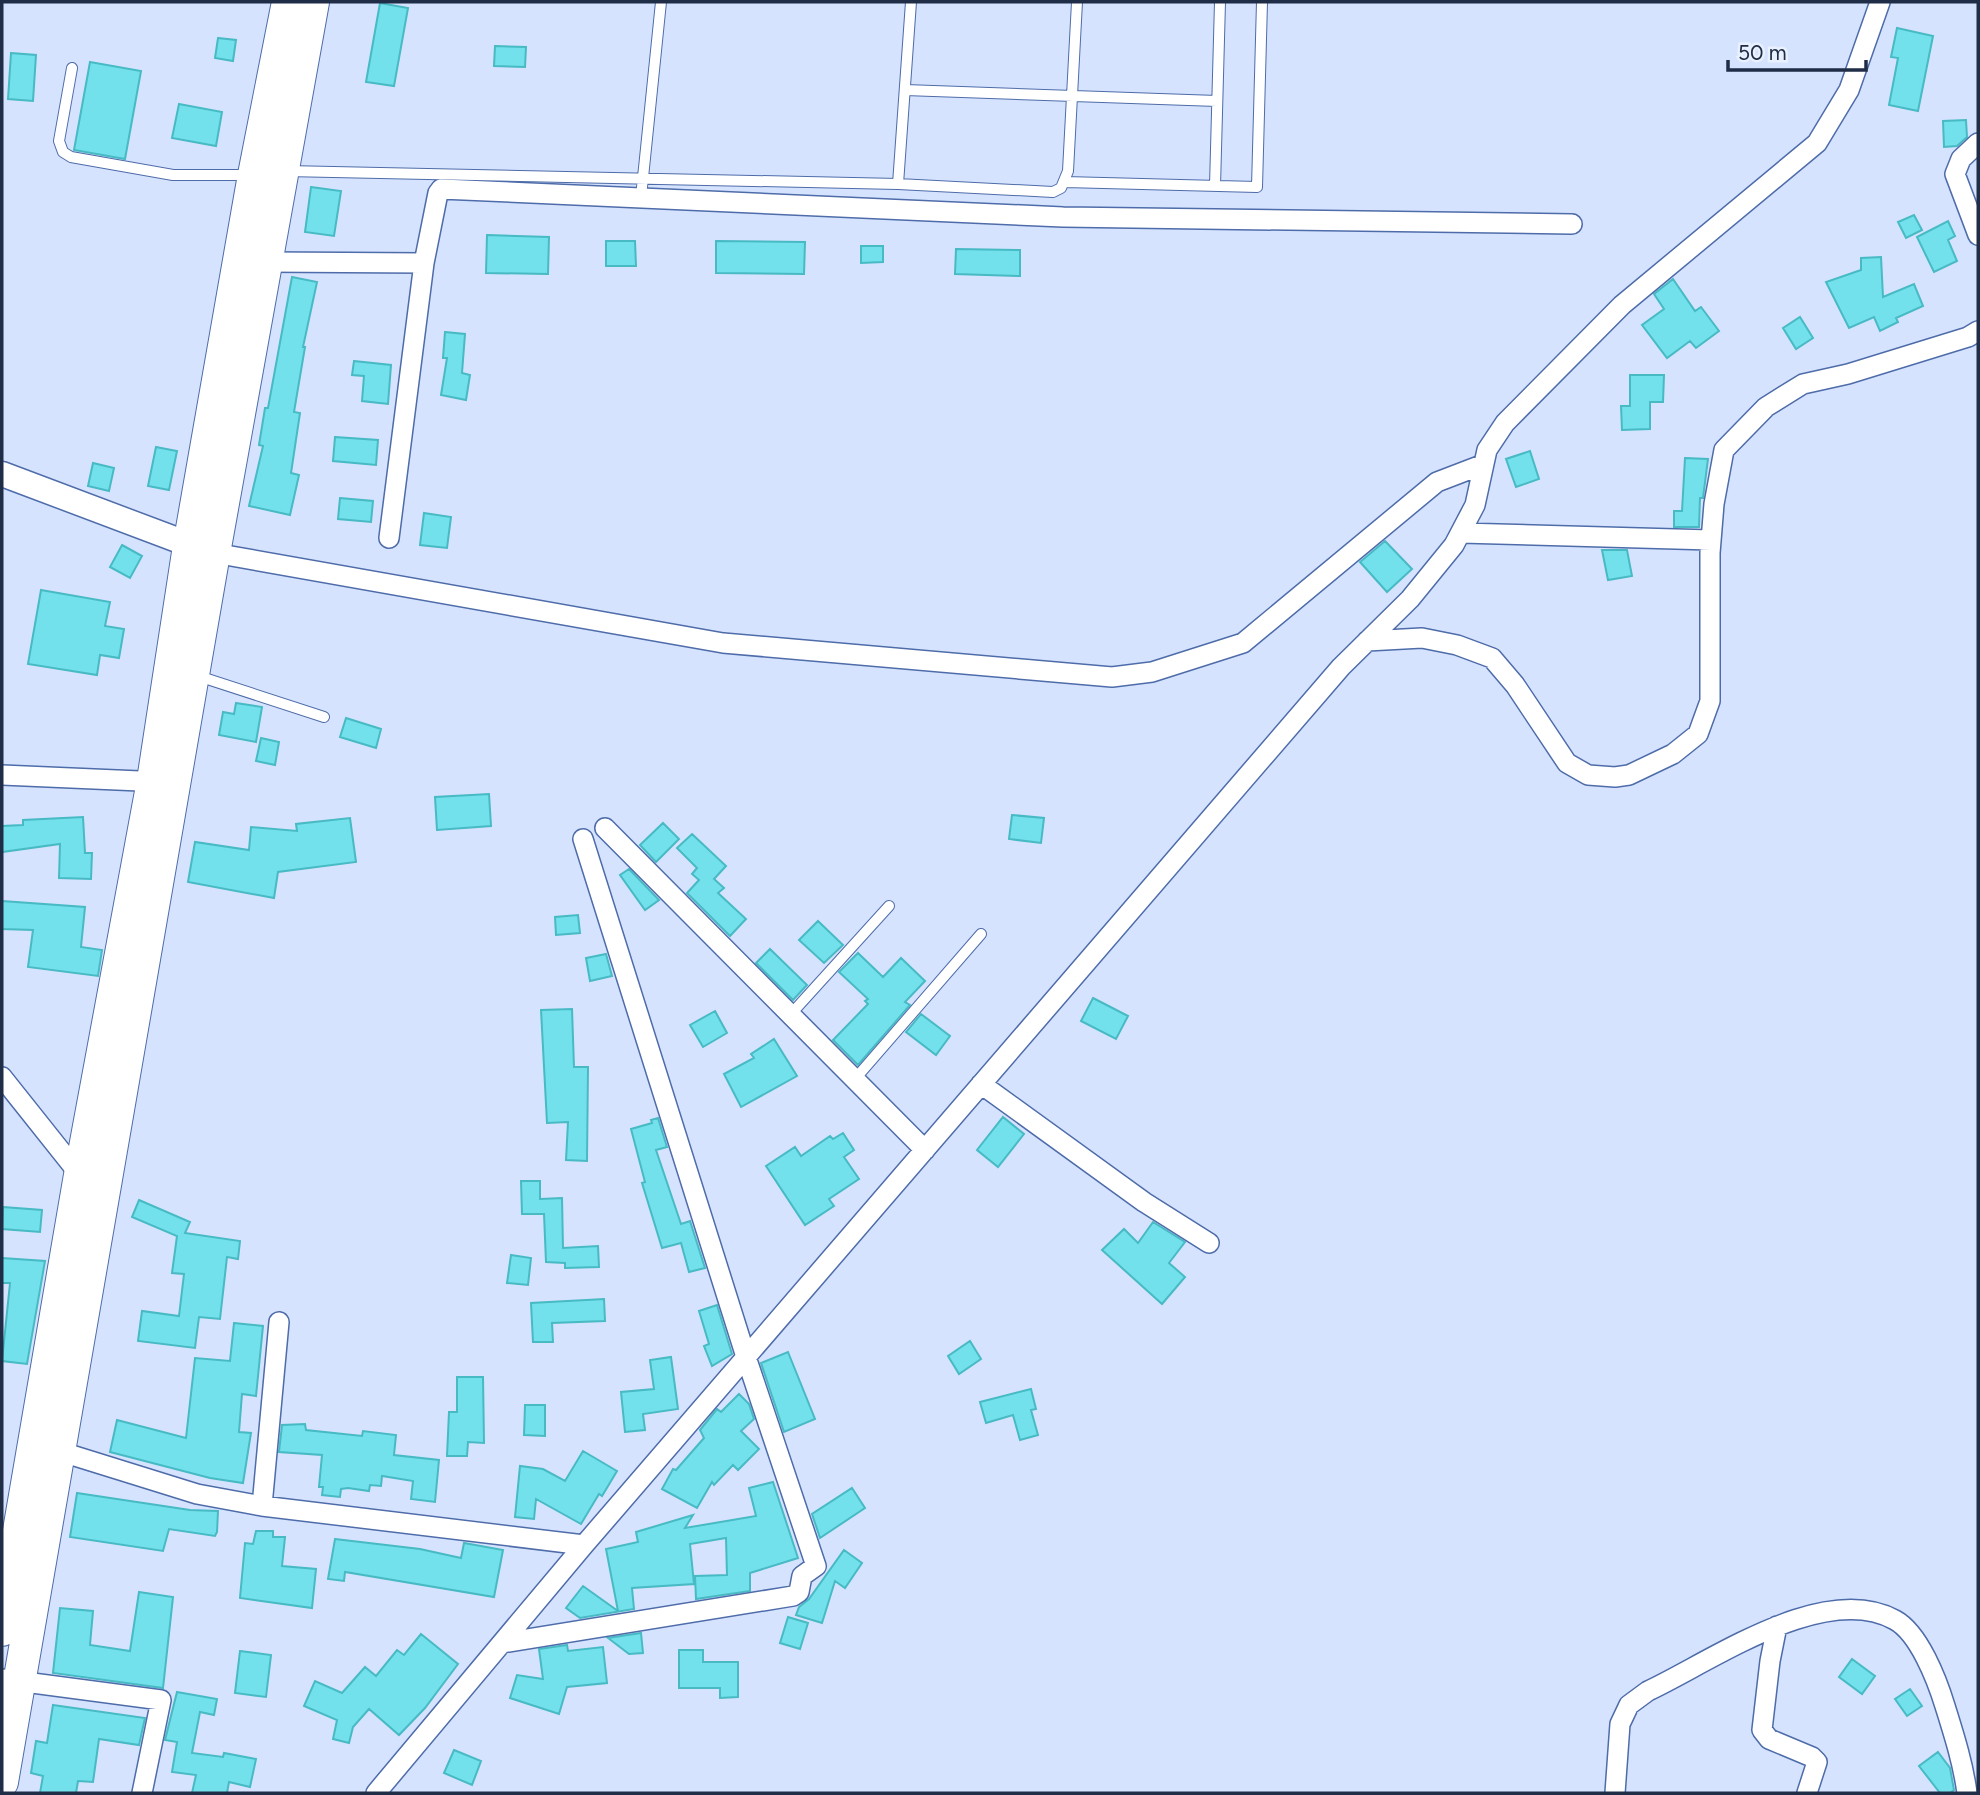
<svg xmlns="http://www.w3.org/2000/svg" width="1980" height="1795" font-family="Figtree,sans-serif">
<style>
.building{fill:#72e1eb;stroke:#47bac4;stroke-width:2}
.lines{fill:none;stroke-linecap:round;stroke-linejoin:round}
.service-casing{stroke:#4e6ca9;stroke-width:12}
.minor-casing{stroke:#4e6ca9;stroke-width:22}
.tertiary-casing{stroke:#4e6ca9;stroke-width:27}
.trunk-casing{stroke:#4e6ca9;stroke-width:34}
.service{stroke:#fff;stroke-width:10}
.minor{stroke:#fff;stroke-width:19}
.tertiary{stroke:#fff;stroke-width:24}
.trunk{stroke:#fff;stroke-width:32}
</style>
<rect width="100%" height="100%" fill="#d5e3ff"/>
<path class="building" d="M380 3 408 8 394 86 366 82Z
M1897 28 1933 36 1918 111 1889 105 1898 58 1891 57Z
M218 38 236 40 233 61 215 58Z
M495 46 526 47 525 67 494 66Z
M11 53 36 55 33 101 8 99Z
M90 62 141 71 125 159 74 150Z
M179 104 222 112 216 146 172 138Z
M1966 120 1967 137 1957 146 1944 147 1943 121Z
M311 187 341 191 334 236 305 232Z
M1914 215 1922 230 1906 238 1898 222Z
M1948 221 1955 236 1948 240 1957 261 1934 272 1917 237Z
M487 235 549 237 548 274 486 273Z
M606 241H635L636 266H606Z
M716 241 805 242 804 274 716 273Z
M861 246H883V262L861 263Z
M956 249 1020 250V276L955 274Z
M1881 257 1883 297 1914 284 1923 306 1896 318 1898 322 1880 331 1874 317 1849 328 1826 282 1861 270V258Z
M292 277 317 282 303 347H305L294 412 300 413 291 473 299 475 290 515 249 506 263 446 259 445 265 408H268Z
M1673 279 1695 311 1701 307 1719 331 1696 348 1690 341 1667 358 1642 325 1664 309 1654 294Z
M1800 317 1813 338 1796 349 1783 328Z
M445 332 465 334 462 373 470 375 466 400 441 395 447 358H443Z
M354 361 391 365 388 404 362 401 364 376 352 375Z
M1630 375H1664L1663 402H1650V429L1622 430 1621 406H1630Z
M335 437 378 440 376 465 333 461Z
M156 447 177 451 169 490 148 486Z
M1530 451 1539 479 1516 487 1506 459Z
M1685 458 1708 459 1703 498H1700L1699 527H1674V511H1682Z
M93 463 114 468 109 491 88 486Z
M340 498 373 501 371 522 338 519Z
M424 513 451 517 447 548 420 545Z
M1385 541 1412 569 1387 592 1360 562Z
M122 545 142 556 130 578 110 567Z
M1602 550H1627L1632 576 1608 580Z
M41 590 110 602 105 626 124 629 119 658 100 655 97 675 28 664Z
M236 703 262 707 256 742 219 735 223 712 234 714Z
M346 718 381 729 376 748 340 737Z
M261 738 279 742 275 765 256 761Z
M489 794 491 826 437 830 435 797Z
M1012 815 1044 818 1041 843 1009 839Z
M83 817 85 853H92L91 879 59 878 60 844 2 852V826L23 825V820Z
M350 818 356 862 278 872 274 898 188 882 195 842 249 850 251 827 297 831 296 824Z
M663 823 679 839 656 862 640 845Z
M692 834 726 866 714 879 724 888 718 893 746 919 730 936 687 893 699 880 692 874 697 868 677 848Z
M629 869 659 900 645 910 620 875Z
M2 901 85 907 81 947 102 950 98 976 28 967 33 930 2 929Z
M578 915 580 933 556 935 555 917Z
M818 921 843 945 824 963 799 940Z
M770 949 807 985 793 1000 756 963Z
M858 953 883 977 901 958 925 981 905 1002 910 1005 858 1065 833 1040 868 1004 865 1001 868 999 839 972Z
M606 954 612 976 590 981 586 958Z
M1093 998 1128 1016 1116 1039 1081 1021Z
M572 1009 574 1067H588L587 1161 566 1160 568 1122 547 1123 541 1010Z
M715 1011 727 1033 703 1047 690 1025Z
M921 1014 950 1036 936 1055 906 1032Z
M774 1039 797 1076 741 1107 724 1074 754 1058 751 1054Z
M1003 1117 1024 1134 998 1167 977 1150Z
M658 1118 667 1147 656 1150 681 1224 690 1221 705 1268 689 1272 681 1243 662 1248 642 1183 645 1182 631 1129 652 1123 651 1120Z
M843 1133 854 1150 844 1157 859 1179 829 1199 834 1206 805 1225 766 1166 795 1147 801 1156 830 1136 833 1139Z
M521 1181H540V1199L562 1198 563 1248 598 1246 599 1267 565 1268V1263L546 1262 544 1214H522Z
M139 1200 190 1222 185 1233 240 1241 238 1259 227 1257 220 1319 199 1317 195 1348 138 1341 142 1311 179 1316 184 1274 172 1273 177 1236 132 1217Z
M3 1207 42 1210 40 1232 2 1229Z
M1153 1222 1185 1242 1169 1263 1185 1277 1162 1304 1102 1250 1124 1229 1138 1243Z
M511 1255 531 1258 528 1285 507 1283Z
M2 1258 45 1261 27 1364 2 1361 10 1283H2Z
M604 1299 605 1321 552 1323 553 1342H533L531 1303Z
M717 1305 732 1354 712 1366 704 1346 709 1344 699 1311Z
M234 1323 263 1326 256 1396 242 1394 239 1432 251 1433 243 1483 210 1478 110 1452 117 1420 186 1438 195 1358 230 1361Z
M970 1341 981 1359 959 1374 948 1356Z
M788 1352 815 1419 784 1432 761 1363Z
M671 1357 678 1409 643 1414 645 1430 625 1432 621 1392 654 1389 650 1360Z
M457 1377H483L484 1443 468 1442 467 1456H447L449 1412H457Z
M1031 1389 1036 1409 1031 1410 1038 1435 1020 1440 1013 1415 986 1423 980 1402Z
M739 1394 749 1404 754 1419 741 1431 759 1449 738 1470 733 1465 714 1485 712 1482 697 1508 662 1489 673 1469 676 1470 704 1438 700 1430 717 1409 721 1412Z
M525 1405H545V1436L524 1435Z
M305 1424 306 1430 362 1436 363 1431 396 1435 394 1455 439 1460 435 1502 411 1499 413 1481 382 1476 381 1486 370 1485 369 1491 348 1488 341 1489 340 1497 322 1495 323 1487H319L322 1455 279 1452 282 1425Z
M583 1451 617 1471 602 1496 599 1494 581 1524 536 1499 534 1519 515 1517 520 1466 543 1469 565 1481Z
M773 1482 798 1558 750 1573V1591L696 1599 695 1576 727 1575 726 1538 690 1544 694 1584 632 1588 634 1609 580 1618 566 1608 583 1586 618 1611 606 1549 638 1542 636 1532 693 1515 685 1528 756 1516 749 1488Z
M852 1488 865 1508 820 1538 812 1514Z
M77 1493 190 1510 218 1511 217 1532 215 1536 169 1529 163 1551 70 1537Z
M256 1531H273V1537H285L282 1566 316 1569 312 1608 240 1598 245 1543 253 1544Z
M335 1539 420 1549 461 1558 464 1543 503 1550 494 1597 345 1572 344 1581 328 1579Z
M844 1550 862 1563 845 1588 835 1581 822 1623 796 1615 799 1607 809 1599Z
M139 1592 173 1597 163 1688 53 1673 60 1608 93 1611 90 1645 130 1651Z
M788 1617 808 1623 800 1649 780 1643Z
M641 1633 643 1653 629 1654 608 1638Z
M421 1634 458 1664 425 1708 399 1735 369 1709 353 1727 349 1743 333 1739 337 1720 304 1706 315 1681 342 1693 365 1667 376 1676 397 1650 404 1655Z
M567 1645 568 1651 603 1647 607 1683 567 1687 559 1714 510 1698 517 1675 543 1679 539 1649Z
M679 1650H703V1662H738V1697L720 1698V1688H679Z
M240 1651 271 1655 266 1697 235 1693Z
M1852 1659 1875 1676 1862 1694 1839 1677Z
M1910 1689 1922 1706 1907 1716 1895 1699Z
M177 1692 217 1699 214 1715 200 1712 192 1753 223 1757 224 1753 256 1759 250 1787 229 1782 227 1793H192L196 1775 172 1772 177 1742 165 1740Z
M53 1705 145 1718 139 1745 99 1739 93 1782 78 1781 76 1793H40L43 1776 31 1773 36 1741 47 1743Z
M454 1750 481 1761 472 1785 444 1773Z
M1938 1752 1950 1768 1954 1790 1950 1793H1940L1919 1766Z"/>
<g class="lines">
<g class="service-casing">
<path id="service" d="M72 68 59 141 63 152 71 157 173 175H250
M905 90 1217 101
M286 171 898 184 911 2
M1065 182 1257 187 1262 2
M898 184 1053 192 1061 188 1068 171 1077 2
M1215 186 1220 2
M641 197 661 2
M195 675 324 717
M791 1014 889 906
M855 1079 981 934"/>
</g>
<g class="minor-casing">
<path id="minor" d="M1978 143 1961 159 1955 174 1978 235
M265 262 424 263
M1461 533 1711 540
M389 538 424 263 438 193 441 189 1063 217 1572 224
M214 553 723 643 1112 677 1152 672 1243 643 1437 482 1484 464
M1367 641 1422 638 1457 645 1492 658 1515 685 1567 763 1588 775 1615 777 1629 775 1673 754 1698 734 1710 701V553L1714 504 1724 450 1766 407 1803 384 1848 374 1968 337 1978 331
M2 775 163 782
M605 828 925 1150
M2 1077 80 1175
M981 1084 1144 1202 1209 1243
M49 1448 197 1494 262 1506 584 1545
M262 1506 279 1322
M1777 1626 1770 1661 1762 1730 1769 1739 1812 1757 1817 1762 1807 1793
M502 1643 793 1596 799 1592 802 1576 816 1566 746 1357 583 839
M2 1679 161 1700 142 1793
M376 1793 584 1545 1341 667 1410 599 1454 545 1475 505 1487 450 1505 423 1622 305 1817 143 1849 90 1880 2
M1615 1793 1620 1724 1629 1705 1648 1691C1712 1661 1824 1581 1895 1620 1919 1633 1937 1680 1945 1706 1954 1735 1963 1763 1967 1793"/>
</g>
<g class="tertiary-casing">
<path id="tertiary" d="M2 474 204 550"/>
</g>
<g class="trunk-casing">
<path id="trunk" d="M2 1630 80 1175 153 781 189 546 254 175 288 2
M2 1782 214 553 313 2"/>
</g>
<use href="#service" class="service"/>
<use href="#minor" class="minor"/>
<use href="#tertiary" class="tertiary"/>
<use href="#trunk" class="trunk"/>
</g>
<rect width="1980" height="1795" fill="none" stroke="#202d47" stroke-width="7"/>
<path d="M1728 60v10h138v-10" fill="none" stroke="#202d47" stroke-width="3.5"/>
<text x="1738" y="60" font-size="21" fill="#202d47" stroke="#e9f0fe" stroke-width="5" paint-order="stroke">50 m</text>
</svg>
